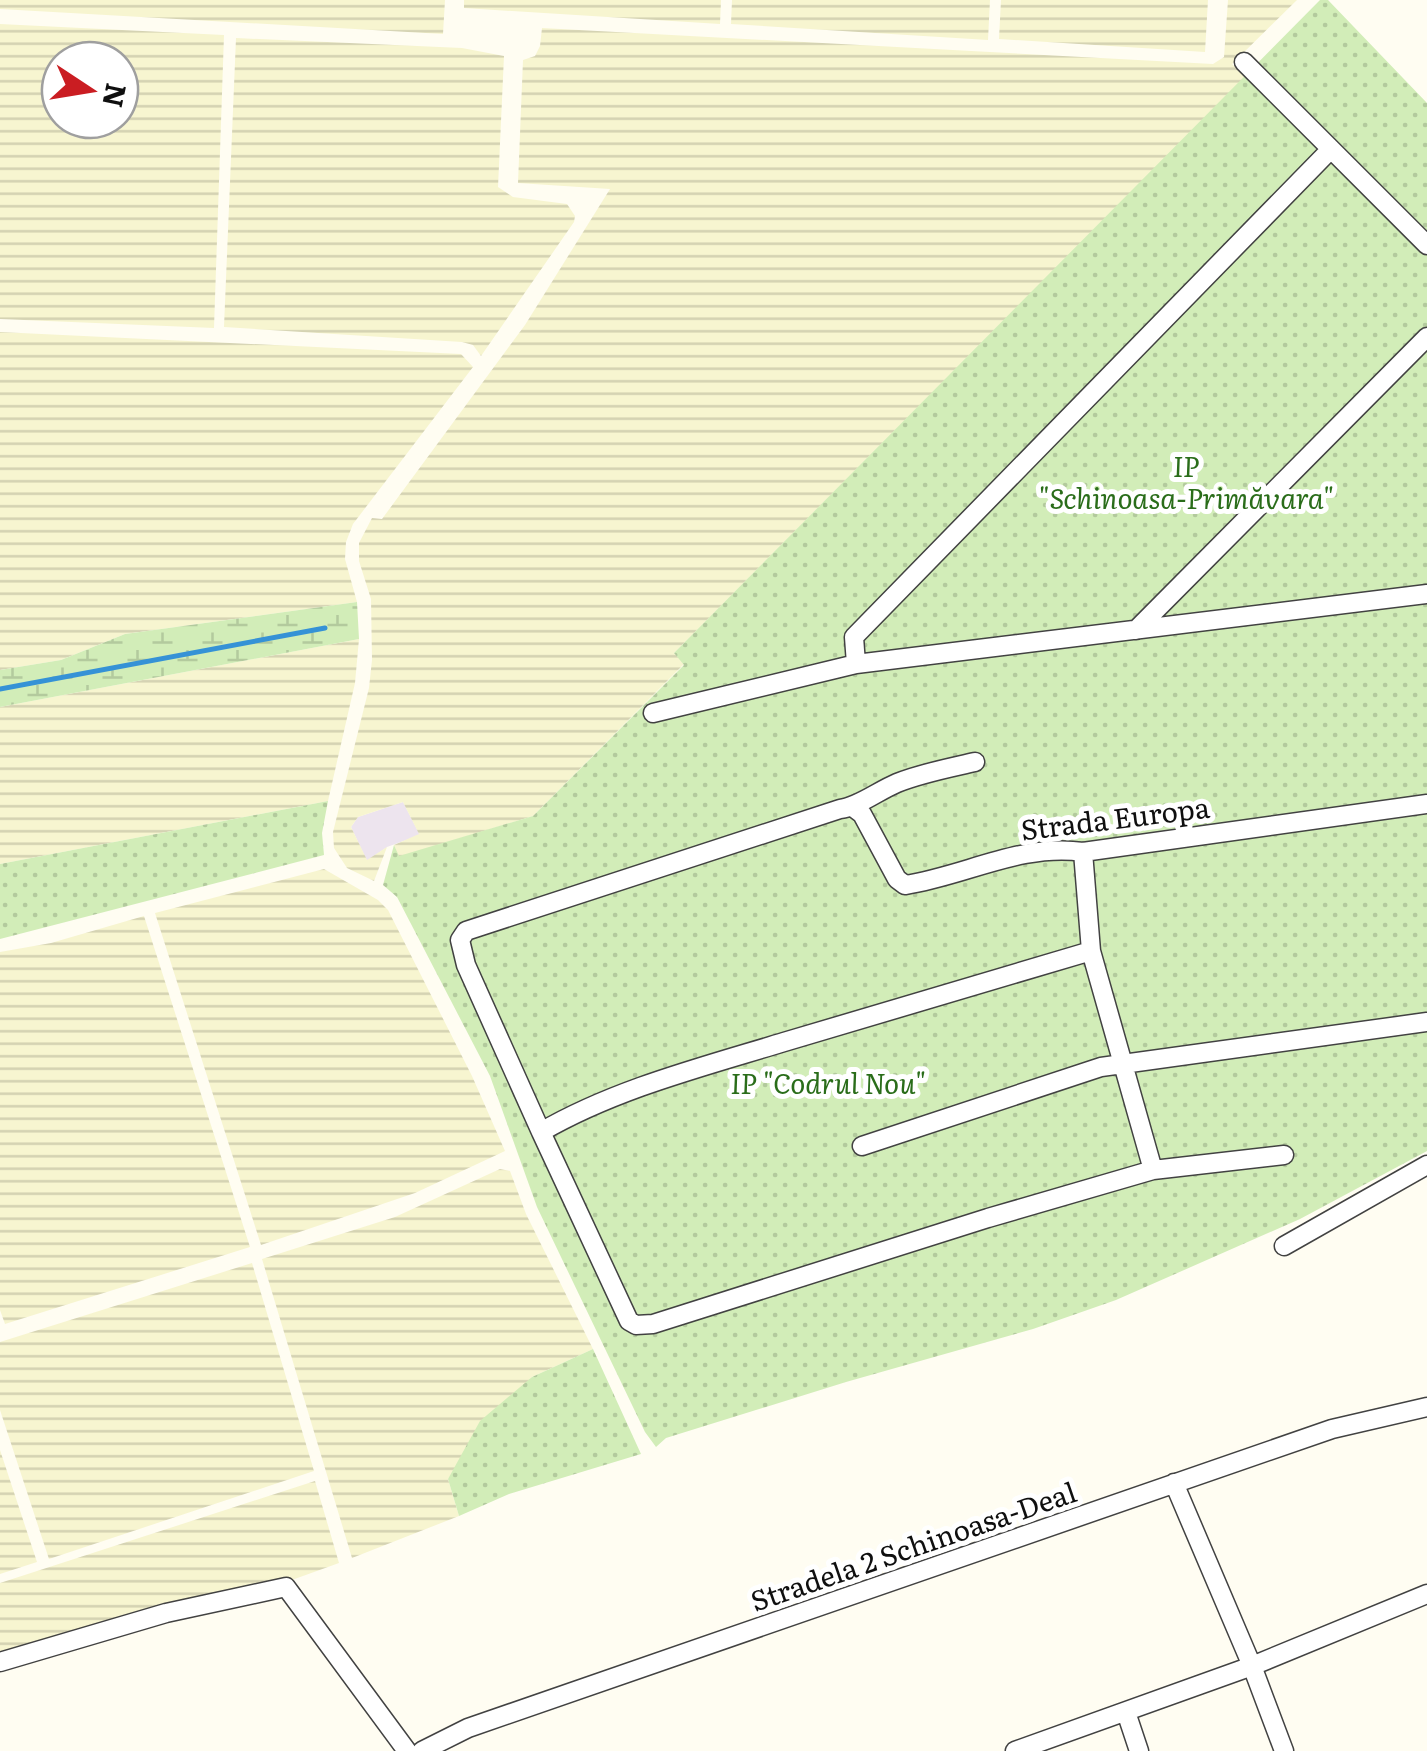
<svg xmlns="http://www.w3.org/2000/svg" width="1427" height="1751" font-family="Literata,serif">
<style>
.industrial{fill:#ede4ee}
.farmland{fill:url(#farmland-rules);fill-rule:evenodd}
.grass{fill:url(#grass-dots)}
.wetland{fill:url(#wetland-marsh)}
.lines{fill:none;stroke-linecap:round;stroke-linejoin:round}
.stream{stroke:#3592d6;stroke-width:5}
.minor-casing{stroke:#424242;stroke-width:21}
.minor{stroke:#fff;stroke-width:18}
.labels{text-anchor:middle;dominant-baseline:central;stroke-width:10;stroke-linejoin:round;paint-order:stroke}
.park-label{font-size:28px;font-style:italic;fill:#2a6d1a;stroke:#fff}
.street-label{font-size:28px;fill:#0f0f0f;stroke:#fff}
</style>
<defs>
<pattern id="farmland-rules" width="6" height="5" patternUnits="userSpaceOnUse" patternTransform="scale(2.5)"><rect width="6" height="5" fill="#f7f5d0"/><path d="M0 2.5h6" fill="none" stroke="#d3d1b1"/></pattern>
<pattern id="grass-dots" width="8" height="8" patternUnits="userSpaceOnUse" patternTransform="scale(2.5)"><rect width="8" height="8" fill="#d2edb8"/><path d="M2 2h.1M6 6h.1" fill="none" stroke="#b3ca9d" stroke-width="1.8" stroke-linecap="round"/></pattern>
<pattern id="wetland-marsh" width="20" height="14" patternUnits="userSpaceOnUse" patternTransform="scale(2.5)"><rect width="20" height="14" fill="#d2edb8"/><path d="M1 5h8M5 5V1M11 12h8M15 12V8" fill="none" stroke="#b3ca9d"/></pattern>
</defs>
<rect width="100%" height="100%" fill="#fffdf2"/>
<path class="industrial" d="M403 802 420 835 387 847 367 861 351 827 358 817Z"/>
<path class="farmland" d="M0 0H445L443 34 0 9Z
M464 0H721L720 24 464 8Z
M732 0H990L988 40 731 24Z
M1001 0H1208L1205 52 999 39Z
M1228 0H1297L1232 64 1245 77 674 653 684 664 533 816 399 857 394 845 419 834 403 802 358 817 351 827 367 860 387 847 374 881 347 868 334 848 333 832 369 688 372 660 371 599 359 561V543L372 518 382 519 525 325 610 189 518 183 523 60 535 56 540 46 542 28 1213 64 1224 57Z
M0 24 224 35 214 328 0 319ZM60 60H120V120H60Z
M236 38 462 48 504 56 498 187 513 197 567 204 575 216 574 222 481 356 473 345 462 342 224 327Z
M0 332 461 354 473 367 353 524 346 542 345 559 357 602 125 634 61 660 0 670Z
M359 639 355 683 328 801 0 864V707Z
M324 869 378 900 388 910 472 1076 505 1151 415 1193 261 1245 155 913Z
M144 916 250 1247 5 1324 0 1310V952L51 943Z
M500 1169 510 1171 526 1214 593 1349 532 1377 448 1479 459 1516 352 1558 262 1259 395 1217Z
M252 1263 314 1471 49 1559 0 1410V1342Z
M0 1450 37 1562 0 1574Z
M315 1481 339 1563 278 1585 0 1658V1583Z"/>
<path class="grass" d="M1320 0H1328L1427 103V1151L1300 1219 1116 1300 1033 1329 846 1382 666 1438 656 1447 645 1432 537 1207 490 1076 397 897 383 885 394 845 399 856 533 816 684 665 674 653Z
M328 801 322 833 324 855 0 939V864Z
M593 1349 641 1454 509 1494 459 1516 448 1479 480 1421 532 1377Z"/>
<path class="wetland" d="M357 602 359 639 0 707V670L61 660 125 634Z"/>
<g class="lines">
<path class="stream" d="M0 689 325 628"/>
<g class="minor-casing">
<path id="minor" d="M1244 62 1427 245
M1136 630 1427 337
M856 664 854 637 1331 149
M653 713 856 664 1427 594
M854 808 862 814 897 879 905 885C965 876 1021 843 1083 852L1427 804
M1083 852 1091 951 1153 1170
M1091 951C988 981 886 1012 784 1042 702 1067 615 1089 541 1132L629 1321 636 1325 653 1324 988 1218 1153 1170 1284 1155
M541 1132 466 965 460 940 466 931 840 809C858 807 878 791 897 783 922 773 949 768 975 762
M862 1146 1101 1067 1427 1022
M1284 1246 1427 1165
M1174 1483 1252 1666 1284 1751
M0 1662 166 1613 286 1587 407 1751
M1126 1712 1139 1751
M422 1751 468 1728 1332 1429 1427 1407
M1015 1751 1252 1666 1427 1594"/>
</g>
<use href="#minor" class="minor"/>
</g>
<g class="labels">
<g class="park-label">
<text x="1186" y="465">IP<tspan x="1186" dy="32">"Schinoasa-Primăvara"</tspan></text>
<text x="828" y="1082">IP "Codrul Nou"</text>
</g>
<g class="street-label">
<text transform="translate(1115 817) rotate(-7)">Strada Europa</text>
<text transform="translate(913 1545) rotate(-19)">Stradela 2 Schinoasa-Deal</text>
</g>
</g>
<g transform="translate(90 90) rotate(102)"><circle r="48" fill="#ffffff" stroke="#9f9f9f" stroke-width="2.5"/>
<path d="M0-8L18 38L0 25L-18 38Z" fill="#ca1d22"/>
<text y="-15" font-size="28" font-weight="bold" text-anchor="middle" fill="#0f0f0f">N</text>
</g>
</svg>
